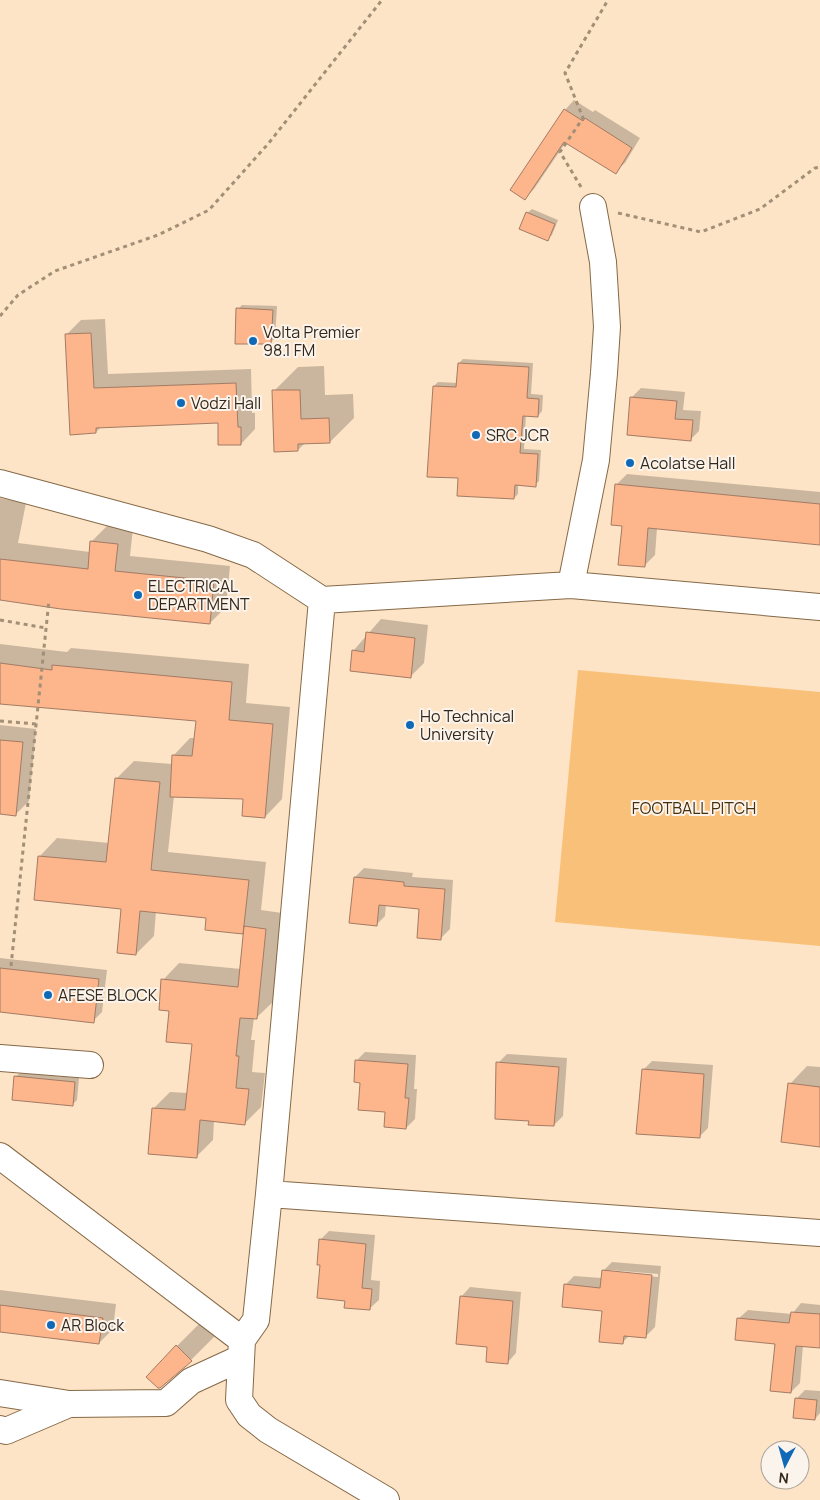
<svg xmlns="http://www.w3.org/2000/svg" width="820" height="1500" font-family="Manrope,sans-serif">
<style>
.green{fill:#f9c079}
.shadow{fill:#0003;fill-rule:evenodd}
.building{fill:#fdb58b;stroke:#a37b64}
.lines{fill:none;stroke-linecap:round;stroke-linejoin:round}
.minor-casing{stroke:#856947;stroke-width:28}
.path{stroke:#a28f78;stroke-width:3;stroke-dasharray:4 4;stroke-linecap:butt}
.minor{stroke:#fff;stroke-width:26}
.poi-dot{fill:#0f69b6;stroke:#fbf4ed;stroke-width:2}
.labels{text-anchor:middle;dominant-baseline:central;stroke-width:4;stroke-linejoin:round;paint-order:stroke}
.poi-label{font-size:16px;fill:#34281a;stroke:#fbf4ed;text-anchor:start}
.park-label{font-size:16px;fill:#482e0a;stroke:#fbf4ed}
</style>
<rect width="100%" height="100%" fill="#fde4c6"/>
<path class="green" d="M578 670 820 692V946L555 922Z"/>
<path class="shadow" d="M574 100 593 112 595 110 640 138 625 163 615 172 566 142 534 189 525 198 512 190 565 110Z
M532 209 558 220 552 235 547 239 527 213Z
M242 305 277 306 275 338 271 342 238 309Z
M105 319 108 374 251 369 252 413H255V429L241 444 220 422 102 426 96 432 66 335 81 320Z
M463 359 533 363 531 394 543 395 542 411 538 416 526 415 524 449 541 450 539 481 535 485 518 484V494L514 498 460 477 434 386 438 382 458 383 459 363Z
M324 366 325 395 353 394 354 418 330 442 305 443 298 450 274 391 298 367Z
M641 388 685 392 683 410 701 411 699 431 690 440 632 397Z
M627 474 820 492V543L657 528 655 555 644 566 623 525 616 485Z
M0 498 26 503 18 543 90 552 91 542 107 526 133 528 130 556 230 566 226 607 210 623 0 599Z
M381 619 428 625 424 663 410 677 353 651Z
M0 644 67 652 71 648 249 664 246 703 290 707 282 799 265 817 245 798 174 796 168 852 266 862 261 910 282 913 273 1002 256 1018H254L251 1040H255L252 1072 265 1073 261 1107 245 1123 214 1120 213 1140 196 1157 153 1109 170 1092 188 1093 193 1043 170 1010 163 980 179 963 241 969 245 930 243 933 207 916 156 911 154 936 136 954 122 908 35 899 40 856 57 838 109 843 116 779 134 761 172 764 173 756 190 738H195L197 720 0 702Z
M0 725 36 729 29 801 16 814 0 813Z
M364 868 413 873 412 877 453 880 450 929 441 938 421 908 386 904 385 916 376 925 355 877Z
M0 958 107 970 102 1012 93 1021 0 1011Z
M365 1052 416 1055 414 1089H417L415 1119 406 1128 387 1110 361 1082 356 1061Z
M507 1054 567 1058 563 1116 554 1125 530 1120 498 1063Z
M652 1061 713 1065 708 1128 699 1137 643 1070Z
M807 1066 820 1067V1146L790 1084Z
M20 1073 79 1078 77 1100 72 1105 15 1077Z
M329 1231 375 1235 371 1280 380 1281 379 1300 369 1309 346 1300 321 1264 320 1240Z
M612 1262 661 1266 655 1327 646 1336 630 1335 622 1343 603 1310 565 1285 574 1276 602 1278 603 1271ZM609 1270 658 1274V1277L609 1272Z
M470 1287 521 1292 516 1353 507 1363 488 1346 461 1297Z
M0 1290 116 1304 113 1329 99 1343 0 1331Z
M801 1303 820 1305V1345H803L800 1383 791 1392 776 1343 738 1319 748 1310 792 1314Z
M201 1322 216 1335 191 1360 160 1387 177 1346Z
M805 1390 820 1391V1413L815 1419 796 1399Z"/>
<path class="building" d="M564 109 583 121 585 118 632 148 616 174 564 142 525 200 510 190Z
M526 212 555 224 548 241 519 229Z
M236 308 273 310 271 344H235Z
M91 333 94 388 236 383 238 427H241V445H218V423L96 428V433L70 435 65 334Z
M458 363 529 367 527 398 539 399 538 417 523 416 520 453 538 454 536 487 515 485 514 499 457 496 458 478 427 477 433 386 456 387Z
M272 390H300L301 419 329 418 330 443 298 444V451L274 452Z
M630 397 677 401 675 419 693 420 691 441 627 435Z
M615 484 820 504V545L648 528 645 567 618 565 622 526 611 525Z
M90 541 118 544 115 571 214 581 210 624 61 609 0 600V559L88 569Z
M366 632 415 638 411 678 350 671 352 650 364 652Z
M0 663 52 670V665L232 682 229 720 273 724 265 818 242 816 243 799 170 797 172 755 192 756 196 721 0 704Z
M0 740 23 742 16 816 0 814Z
M115 778 160 782 151 870 249 880 243 934 205 930 206 918 140 911 136 955 117 953 121 909 34 900 38 856 106 862Z
M354 877 404 882V886L445 889 441 940 417 938 419 909 379 905 377 926 349 923Z
M244 926 266 929 257 1019 240 1018 236 1056H239L236 1088 249 1089 245 1125 200 1120 197 1158 148 1154 152 1108 185 1110 192 1044 166 1042 169 1011 159 1010 161 979 238 987Z
M0 968 99 979 94 1023 0 1012Z
M355 1060 408 1064 405 1098H409L406 1129 384 1127 385 1112 358 1110 360 1083 354 1082Z
M496 1062 559 1067 554 1126 528 1125 529 1121 495 1119Z
M642 1069 704 1074 700 1138 636 1134Z
M14 1076 75 1082 73 1106 12 1100Z
M788 1083 820 1087V1147L781 1142Z
M319 1239 366 1244 362 1288 372 1289 370 1310 344 1308 345 1301 317 1298 320 1265H317Z
M602 1270 652 1275 646 1338 624 1336 623 1344 599 1342 602 1311 562 1307 564 1284 600 1288Z
M460 1296 513 1301 508 1364 486 1362 487 1347 456 1344Z
M0 1305 103 1318 99 1344 0 1332Z
M791 1312 820 1314V1348L796 1346 791 1393 770 1391 775 1344 735 1340 737 1318 789 1323Z
M176 1345 192 1361 160 1388H158L146 1377Z
M795 1398 817 1400 815 1420 793 1418Z"/>
<g class="lines">
<g class="minor-casing">
<path id="minor" d="M0 483 208 539 253 555 322 600 571 585 820 607
M571 585 596 460 604 373 607 327 603 262 593 207
M322 600 269 1194 256 1320 242 1340 239 1400 249 1415 268 1430 386 1500
M0 1058 90 1065
M0 1156 242 1340
M269 1194 820 1233
M0 1393 69 1404 166 1403 191 1381 241 1358
M0 1429 6 1431 69 1404"/>
</g>
<path class="path" d="M581 187 560 152 583 118 565 73 608 0
M618 213 701 232 760 209 815 168 820 167
M0 316 18 295 55 271 158 235 209 210 268 144 382 0
M0 620 46 628
M0 721 36 724
M11 966 49 600"/>
<use href="#minor" class="minor"/>
</g>
<g class="poi-dot">
<circle cx="253" cy="341" r="5"/>
<circle cx="181" cy="403" r="5"/>
<circle cx="476" cy="435" r="5"/>
<circle cx="630" cy="463" r="5"/>
<circle cx="138" cy="595" r="5"/>
<circle cx="410" cy="725" r="5"/>
<circle cx="48" cy="995" r="5"/>
<circle cx="51" cy="1325" r="5"/>
</g>
<g class="labels">
<g class="poi-label">
<text x="263" y="332">Volta Premier<tspan x="263" dy="18">98.1 FM</tspan></text>
<text x="191" y="403">Vodzi Hall</text>
<text x="486" y="435">SRC JCR</text>
<text x="640" y="463">Acolatse Hall</text>
<text x="148" y="586">ELECTRICAL<tspan x="148" dy="18">DEPARTMENT</tspan></text>
<text x="420" y="716">Ho Technical<tspan x="420" dy="18">University</tspan></text>
<text x="58" y="995">AFESE BLOCK</text>
<text x="61" y="1325">AR Block</text>
</g>
<g class="park-label">
<text x="694" y="808">FOOTBALL PITCH</text>
</g>
</g>
<g transform="translate(785 1465) rotate(186)"><circle r="24" fill="#fbf4ed" stroke="#aba299"/>
<path d="M0-4L9 19L0 12L-9 19Z" fill="#0f69b6"/>
<text y="-8" font-size="14" font-weight="bold" text-anchor="middle" fill="#34281a">N</text>
</g>
</svg>
